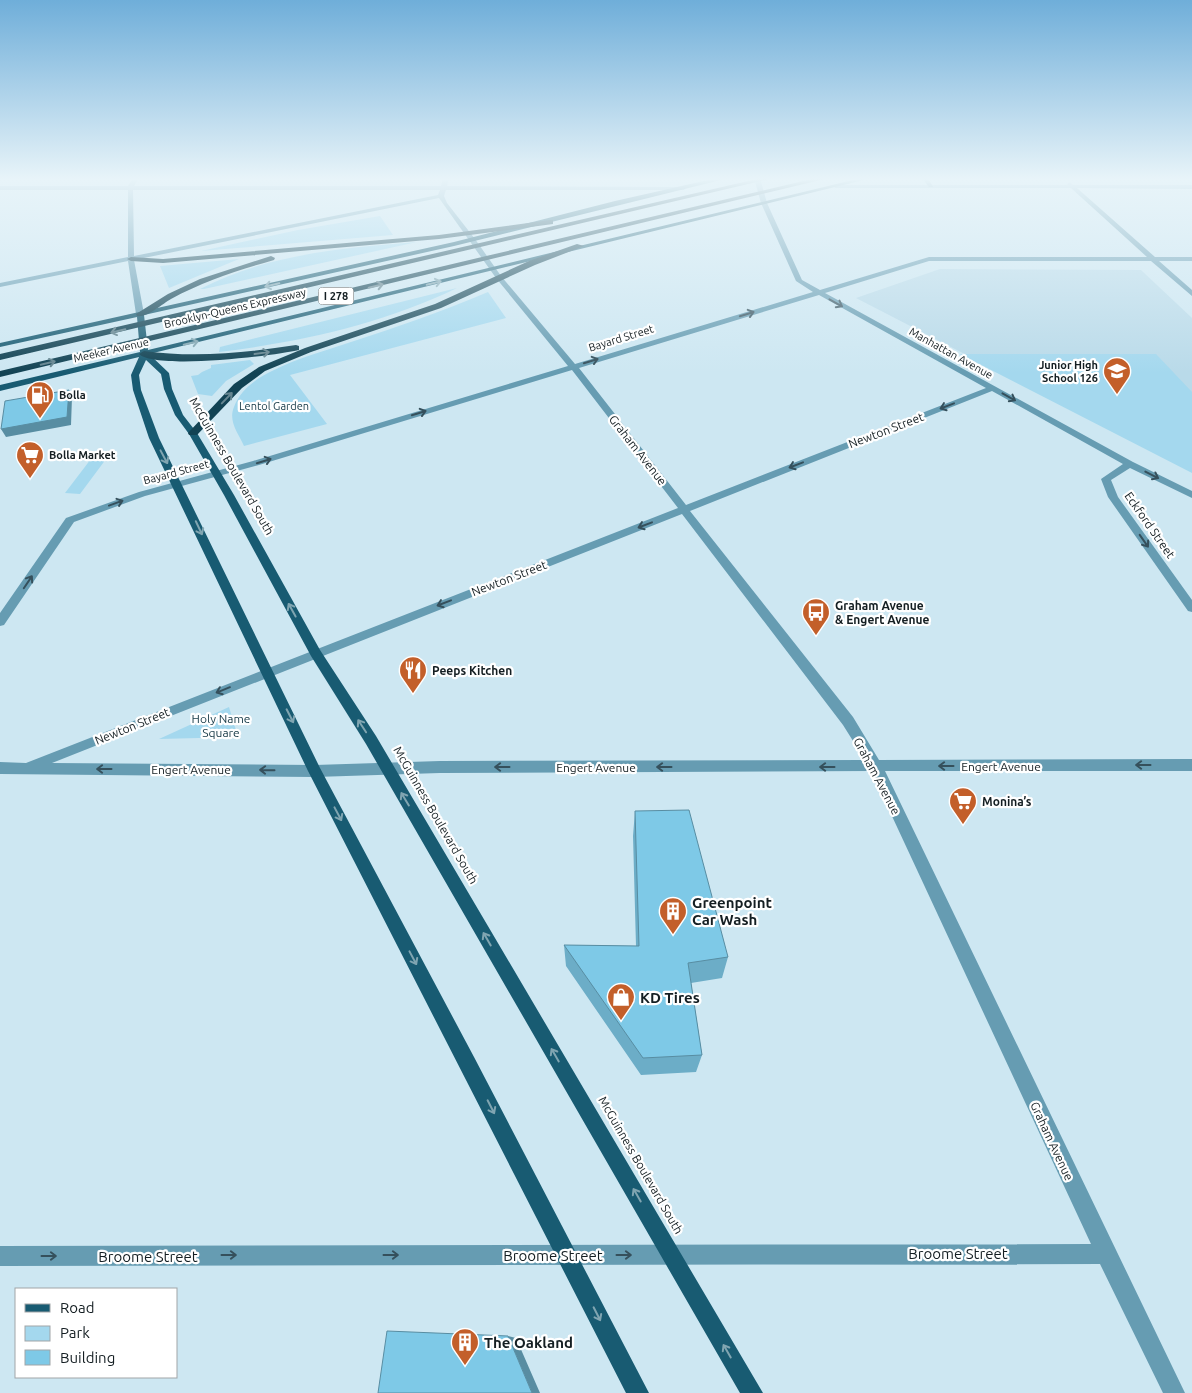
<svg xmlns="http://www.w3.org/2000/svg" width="1192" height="1393" font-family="Ubuntu,sans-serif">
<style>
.built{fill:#b9dae9}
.green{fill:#a4d8ee}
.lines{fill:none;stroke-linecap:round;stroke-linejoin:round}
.minor{fill:#669cb2;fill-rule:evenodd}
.major{fill:#185b72;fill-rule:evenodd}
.highway{fill:#124354;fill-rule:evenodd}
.wall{fill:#6cadc7}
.shaded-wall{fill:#588da2}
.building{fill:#7ec9e7;stroke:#588da2}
.oneway{stroke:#80a5b1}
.oneway2{stroke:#658590}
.oneway3{stroke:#35505c}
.labels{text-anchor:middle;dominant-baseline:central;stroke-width:4.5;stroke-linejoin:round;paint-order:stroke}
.shield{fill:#fff;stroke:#5a6264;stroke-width:1}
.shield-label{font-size:11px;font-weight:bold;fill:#141e22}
.far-street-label{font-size:11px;fill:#141e22;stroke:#fff}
.far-poi-label{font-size:11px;font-weight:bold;fill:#141e22;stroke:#fff;text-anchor:start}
.far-park-label{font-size:11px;fill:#153845;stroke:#fff}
.street-label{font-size:12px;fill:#141e22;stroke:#fff}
.poi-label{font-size:12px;font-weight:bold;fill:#141e22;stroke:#fff;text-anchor:start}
.park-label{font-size:12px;fill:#153845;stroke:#fff}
.near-poi-label{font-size:15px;font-weight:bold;fill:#141e22;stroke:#fff;text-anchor:start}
.near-street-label{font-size:15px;fill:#141e22;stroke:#fff}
</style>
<rect width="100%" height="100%" fill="#cde7f2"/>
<path class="built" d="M940 269 1141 270 1192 318V471L856 298Z"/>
<path class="green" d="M380 216 393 235 201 251 298 230Z
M417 242 204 289H200C267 254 343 248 417 242Z
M239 259 169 288 160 266Z
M457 288C382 324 301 342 219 352L220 347Z
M488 292 506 318 290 375 327 424 244 446C238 433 228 421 234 407 240 390 257 378 272 371 297 358 325 351 351 342 398 327 443 311 488 292Z
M960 354H1156L1192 392V473Z
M250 360 254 364 226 381 212 396 198 394 191 376 198 375 202 372 211 368V365Z
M97 451H112L80 494 65 493Z
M229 707 238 737 159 739Z"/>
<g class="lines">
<path class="minor" d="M133 178H139L134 186H441L443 178H449L447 186 686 187 684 190H446L444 196 447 203 475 239 501 276 575 364 813 292 796 281 761 203 754 178H760L767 203 802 280 820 290 929 257H1147L1071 188H835L833 185H1067L1069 182 1073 185H1192V189L1077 188 1155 257H1192V261H1159L1192 290V296L1151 261H929L825 293 1133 462 1192 491V498L1130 468 1111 480 1118 497 1192 600V612L1188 611 1108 497 1101 479 1123 464 992 391 690 511 853 717 879 760 1192 759V771H885L1185 1393H1163L1100 1264 0 1266V1246L1091 1244 871 771 440 773 315 777 0 774V762L26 763 678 508 572 370 259 465 145 496 74 522 4 625 0 626V613L66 518 139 492 253 461 568 366 496 278 439 198 134 260 144 314 140 316 136 314 128 261 0 287V283L128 257V190H0V186H128ZM133 190H440L438 195 134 256ZM819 295 986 388 686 505 579 368ZM682 514 843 725 865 760 440 761 315 765 52 763Z"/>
<path class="major" d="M717 178H729L454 246 144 315 148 350 861 178H872L149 354 169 373 172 389 183 415 197 433 234 495 320 650 376 736 763 1393H740L366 744 311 656 224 495 189 434 175 415 164 389 161 374 146 360 139 375 141 390 159 438 320 768 474 1057 649 1393H626L308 771 149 438 133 390 131 375 139 357 0 391V385L140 352 137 317 0 347V343L454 242 615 201Z
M922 178H928L933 187H929Z"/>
<path class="highway" d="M761 178H774L0 360V354Z
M816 178H829L0 377V371Z
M550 220H553V224L439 239 163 263 131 261 127 259 131 257 163 259 439 235Z
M577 244 584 246 535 265 441 308 311 352 265 371 242 388 197 435H189L188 433 234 384 259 367 305 348 435 304 529 261Z
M271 256 275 258 274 260C239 270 204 281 171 299 162 304 147 318 137 316L136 314 168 294 200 279Z
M296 345 299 346V350C273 356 157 370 139 354L144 351C195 358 245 353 296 345Z"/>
</g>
<path class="wall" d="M635 811 728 957 722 978 691 983 702 1055 696 1072 641 1075 566 966 564 945 636 946 633 836Z"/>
<path class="shaded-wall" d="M69 390 72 397 71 425 6 437 1 429Z
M508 1336 516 1338 540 1393H532Z"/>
<path class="building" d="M69 390 67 417 1 429 5 401Z
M689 810 728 957 688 963 702 1055 643 1058 564 945 639 946 635 811Z
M387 1331 508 1336 532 1393H378Z"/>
<defs><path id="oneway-shaft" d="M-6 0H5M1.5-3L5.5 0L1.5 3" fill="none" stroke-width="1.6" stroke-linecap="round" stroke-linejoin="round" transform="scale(1.25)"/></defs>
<g class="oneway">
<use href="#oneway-shaft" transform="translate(434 283) rotate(-14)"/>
<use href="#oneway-shaft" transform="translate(272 285) rotate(167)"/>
<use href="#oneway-shaft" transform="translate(191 343) rotate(-14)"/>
<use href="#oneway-shaft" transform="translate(164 457) rotate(62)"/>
<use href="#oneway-shaft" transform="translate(199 528) rotate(65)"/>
<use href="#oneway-shaft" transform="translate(292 610) rotate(-119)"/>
<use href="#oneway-shaft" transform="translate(290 716) rotate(63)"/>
<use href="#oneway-shaft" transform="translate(362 726) rotate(-123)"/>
<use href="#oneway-shaft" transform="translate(405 799) rotate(-121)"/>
<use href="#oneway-shaft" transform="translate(338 814) rotate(62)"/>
<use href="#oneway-shaft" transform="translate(487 939) rotate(-120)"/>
<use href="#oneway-shaft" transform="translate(413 958) rotate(62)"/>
<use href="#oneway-shaft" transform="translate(555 1055) rotate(-120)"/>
<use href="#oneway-shaft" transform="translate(491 1107) rotate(63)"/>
<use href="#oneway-shaft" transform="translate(637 1195) rotate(-120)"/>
<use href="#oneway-shaft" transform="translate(597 1314) rotate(63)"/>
<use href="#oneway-shaft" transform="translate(727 1351) rotate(-120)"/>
</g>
<g class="oneway2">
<use href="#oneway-shaft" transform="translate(376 286) rotate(-13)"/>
<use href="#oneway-shaft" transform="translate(118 331) rotate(167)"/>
<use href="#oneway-shaft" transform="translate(262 353) rotate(-8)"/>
<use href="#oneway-shaft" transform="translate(48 363) rotate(-13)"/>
<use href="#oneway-shaft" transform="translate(227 398) rotate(-46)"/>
</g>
<g class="oneway3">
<use href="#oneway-shaft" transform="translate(836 303) rotate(29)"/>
<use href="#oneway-shaft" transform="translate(747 314) rotate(-17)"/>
<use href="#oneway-shaft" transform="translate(591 361) rotate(-17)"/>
<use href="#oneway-shaft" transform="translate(1009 397) rotate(29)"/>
<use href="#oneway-shaft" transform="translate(947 406) rotate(159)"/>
<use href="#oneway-shaft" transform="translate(419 413) rotate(-17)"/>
<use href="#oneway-shaft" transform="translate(264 461) rotate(-17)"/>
<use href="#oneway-shaft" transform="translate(796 465) rotate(159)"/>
<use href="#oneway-shaft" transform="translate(1152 475) rotate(27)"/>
<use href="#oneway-shaft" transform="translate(116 503) rotate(-20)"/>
<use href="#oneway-shaft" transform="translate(645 525) rotate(159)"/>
<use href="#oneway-shaft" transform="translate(1144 541) rotate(55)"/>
<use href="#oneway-shaft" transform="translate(28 582) rotate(-56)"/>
<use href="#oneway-shaft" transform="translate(444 603) rotate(159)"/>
<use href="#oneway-shaft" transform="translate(223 690) rotate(158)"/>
<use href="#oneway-shaft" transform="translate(1143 765) rotate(180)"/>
<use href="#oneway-shaft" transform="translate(946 766) rotate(-180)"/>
<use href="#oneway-shaft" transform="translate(502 767) rotate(-180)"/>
<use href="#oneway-shaft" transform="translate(664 767) rotate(180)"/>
<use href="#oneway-shaft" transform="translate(827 767) rotate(180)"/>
<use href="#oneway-shaft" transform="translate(104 769) rotate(-180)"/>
<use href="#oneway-shaft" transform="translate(267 770) rotate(-179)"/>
<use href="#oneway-shaft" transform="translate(229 1255)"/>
<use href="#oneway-shaft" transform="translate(391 1255)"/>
<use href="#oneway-shaft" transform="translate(624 1255)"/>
<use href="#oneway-shaft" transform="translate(49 1256)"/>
</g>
<linearGradient id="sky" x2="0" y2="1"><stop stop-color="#6faed9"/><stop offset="0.48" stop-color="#e8f4f9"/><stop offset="1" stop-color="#e8f4f9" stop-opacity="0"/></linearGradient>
<rect width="1192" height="373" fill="url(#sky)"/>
<defs>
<g id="school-pin" transform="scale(1.4375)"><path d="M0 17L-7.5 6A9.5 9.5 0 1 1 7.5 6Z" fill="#c35f2a" stroke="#fff"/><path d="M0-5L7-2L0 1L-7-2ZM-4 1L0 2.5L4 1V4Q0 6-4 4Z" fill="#fff"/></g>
<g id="fuel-pin" transform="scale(1.4375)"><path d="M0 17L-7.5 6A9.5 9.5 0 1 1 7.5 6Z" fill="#c35f2a" stroke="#fff"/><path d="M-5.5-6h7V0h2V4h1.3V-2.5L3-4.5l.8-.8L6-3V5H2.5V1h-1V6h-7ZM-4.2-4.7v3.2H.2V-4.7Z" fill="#fff"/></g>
<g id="supermarket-pin" transform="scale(1.4375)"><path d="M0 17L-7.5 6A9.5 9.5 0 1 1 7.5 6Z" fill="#c35f2a" stroke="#fff"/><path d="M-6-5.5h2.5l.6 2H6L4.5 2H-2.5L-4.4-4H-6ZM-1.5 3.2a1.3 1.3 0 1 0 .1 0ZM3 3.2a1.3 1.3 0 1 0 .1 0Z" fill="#fff"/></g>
<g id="bus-pin" transform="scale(1.4375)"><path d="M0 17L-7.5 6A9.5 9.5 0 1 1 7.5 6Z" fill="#c35f2a" stroke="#fff"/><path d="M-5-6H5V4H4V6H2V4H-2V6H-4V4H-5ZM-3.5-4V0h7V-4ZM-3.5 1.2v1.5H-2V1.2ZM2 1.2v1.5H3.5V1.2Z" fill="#fff"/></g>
<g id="restaurant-pin" transform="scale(1.4375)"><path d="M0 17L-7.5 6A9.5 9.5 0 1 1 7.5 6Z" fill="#c35f2a" stroke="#fff"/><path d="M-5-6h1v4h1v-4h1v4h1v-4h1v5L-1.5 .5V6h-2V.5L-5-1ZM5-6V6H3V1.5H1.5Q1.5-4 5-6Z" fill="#fff"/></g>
<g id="building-pin" transform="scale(1.4375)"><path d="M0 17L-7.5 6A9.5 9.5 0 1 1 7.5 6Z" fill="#c35f2a" stroke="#fff"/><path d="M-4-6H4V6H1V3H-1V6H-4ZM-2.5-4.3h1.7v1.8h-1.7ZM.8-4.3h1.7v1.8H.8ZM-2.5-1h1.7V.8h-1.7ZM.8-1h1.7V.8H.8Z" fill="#fff"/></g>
<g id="shop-pin" transform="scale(1.4375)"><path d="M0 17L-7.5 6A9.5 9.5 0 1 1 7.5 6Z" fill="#c35f2a" stroke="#fff"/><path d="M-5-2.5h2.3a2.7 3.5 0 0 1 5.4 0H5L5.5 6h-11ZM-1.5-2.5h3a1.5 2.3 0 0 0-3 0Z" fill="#fff"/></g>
</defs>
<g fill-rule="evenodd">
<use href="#school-pin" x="1117" y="371"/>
<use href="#fuel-pin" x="40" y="395"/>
<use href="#supermarket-pin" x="30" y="455"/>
<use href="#bus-pin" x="816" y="612"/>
<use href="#restaurant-pin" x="413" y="670"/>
<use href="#supermarket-pin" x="963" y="801"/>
<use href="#building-pin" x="673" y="911"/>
<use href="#shop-pin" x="621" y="997"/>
<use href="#building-pin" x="465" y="1342"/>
</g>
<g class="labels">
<rect class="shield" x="318.5" y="287.5" width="35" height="17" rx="4"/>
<g class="shield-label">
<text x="336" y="296">I 278</text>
</g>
<g class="far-street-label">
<text transform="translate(235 308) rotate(-13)">Brooklyn-Queens Expressway</text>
<text transform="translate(621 338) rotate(-17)">Bayard Street</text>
<text transform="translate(111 350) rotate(-13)">Meeker Avenue</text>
<text transform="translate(951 353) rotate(29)">Manhattan Avenue</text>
<text transform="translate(176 472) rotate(-15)">Bayard Street</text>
</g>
<g class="far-poi-label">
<text x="1098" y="365" text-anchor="end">Junior High<tspan x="1098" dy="13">School 126</tspan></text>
<text x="59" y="395">Bolla</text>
<text x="49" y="455">Bolla Market</text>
</g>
<g class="far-park-label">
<text x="274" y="406">Lentol Garden</text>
</g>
<g class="street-label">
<text transform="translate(886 430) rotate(-21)">Newton Street</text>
<text transform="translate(638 450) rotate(52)">Graham Avenue</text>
<text transform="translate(232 466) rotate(60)">McGuinness Boulevard South</text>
<text transform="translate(1150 525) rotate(55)">Eckford Street</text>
<text transform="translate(509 578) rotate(-21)">Newton Street</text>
<text transform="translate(132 726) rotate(-22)">Newton Street</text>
<text x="1001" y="766">Engert Avenue</text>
<text x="596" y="767">Engert Avenue</text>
<text x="191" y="769">Engert Avenue</text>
<text transform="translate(877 776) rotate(62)">Graham Avenue</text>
<text transform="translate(436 815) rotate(60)">McGuinness Boulevard South</text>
<text transform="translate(1052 1141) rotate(65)">Graham Avenue</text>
<text transform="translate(641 1165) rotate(60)">McGuinness Boulevard South</text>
</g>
<g class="poi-label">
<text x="835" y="605">Graham Avenue<tspan x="835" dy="14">&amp; Engert Avenue</tspan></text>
<text x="432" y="670">Peeps Kitchen</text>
<text x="982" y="801">Monina’s</text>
</g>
<g class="park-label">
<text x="221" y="718">Holy Name<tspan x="221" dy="14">Square</tspan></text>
</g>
<g class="near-poi-label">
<text x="692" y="902">Greenpoint<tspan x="692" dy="17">Car Wash</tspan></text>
<text x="640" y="997">KD Tires</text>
<text x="484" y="1342">The Oakland</text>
</g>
<g class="near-street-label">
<text x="958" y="1253">Broome Street</text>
<text x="553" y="1255">Broome Street</text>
<text x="148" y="1256">Broome Street</text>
</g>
</g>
<rect x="15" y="1288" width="162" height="90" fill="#ffffff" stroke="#a1a5a7"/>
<rect x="25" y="1304" width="25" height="8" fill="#185b72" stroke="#a1a5a7"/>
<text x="60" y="1313" font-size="15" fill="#141e22">Road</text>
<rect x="25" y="1326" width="25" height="15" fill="#a4d8ee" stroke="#a1a5a7"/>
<text x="60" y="1338" font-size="15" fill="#141e22">Park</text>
<rect x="25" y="1350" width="25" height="15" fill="#7ec9e7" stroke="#a1a5a7"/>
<text x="60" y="1363" font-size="15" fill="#141e22">Building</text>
</svg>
